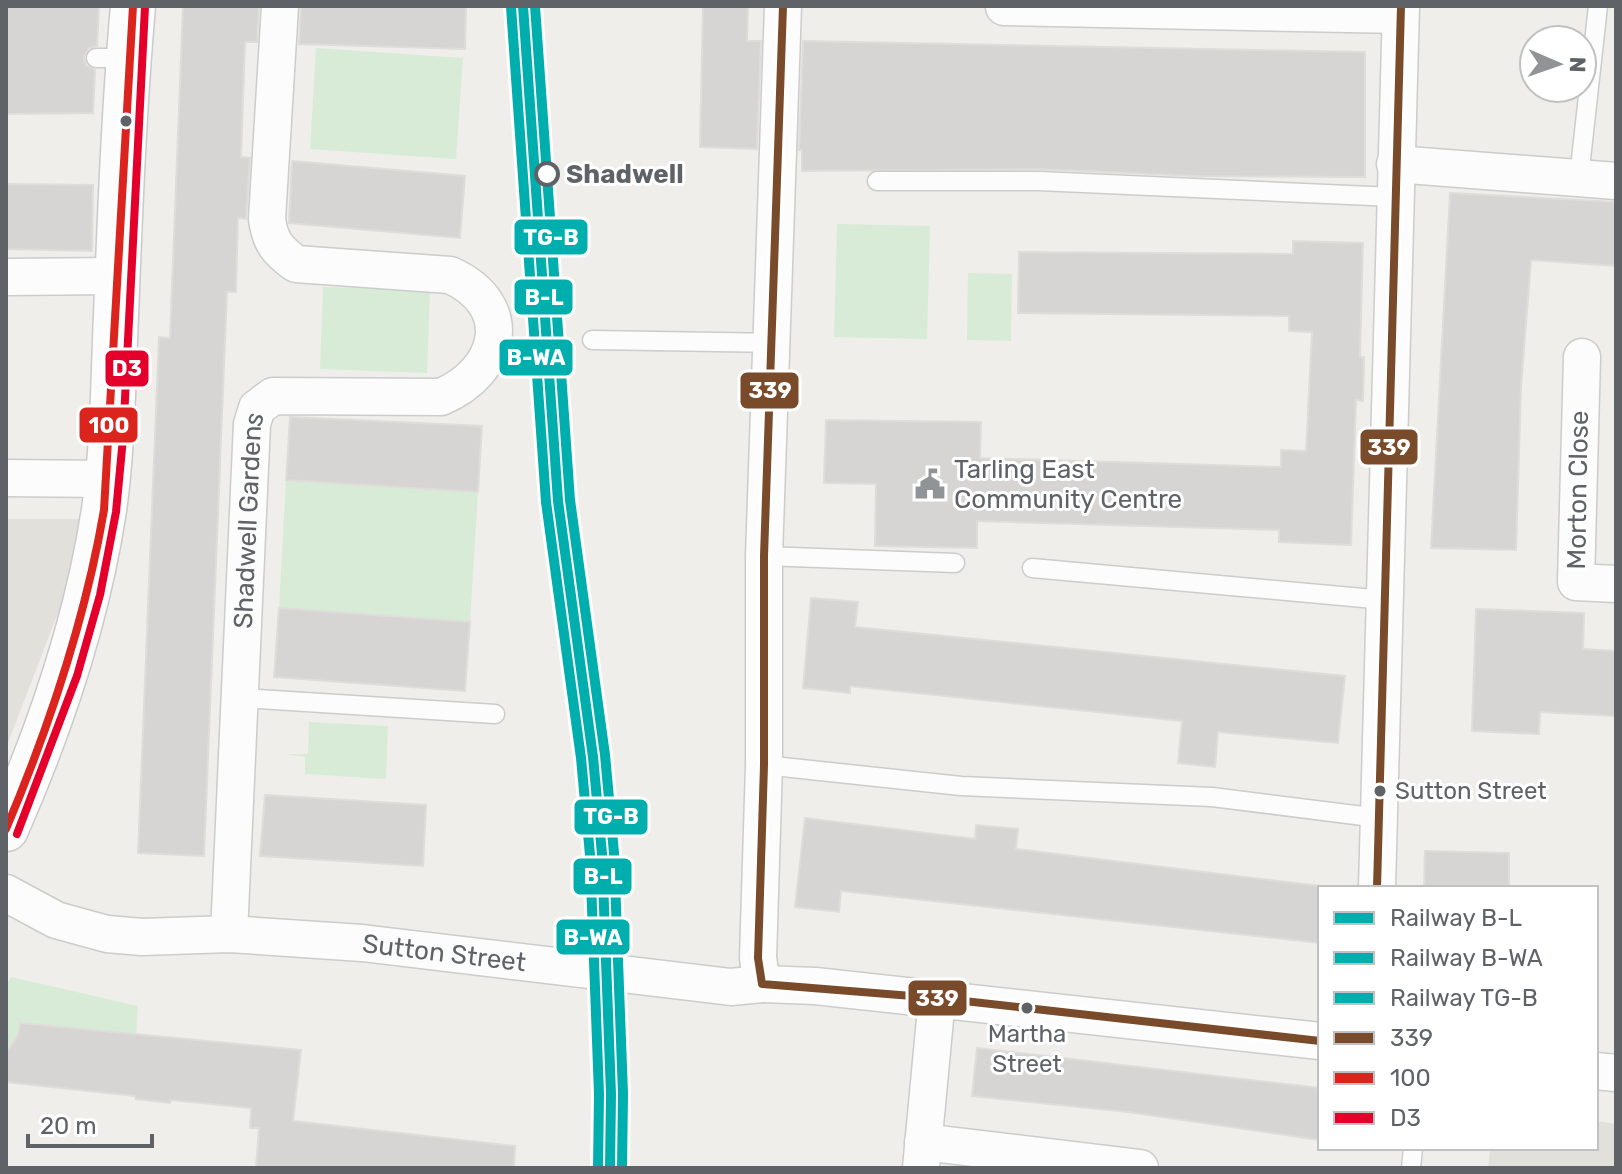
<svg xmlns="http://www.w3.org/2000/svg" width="1622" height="1174" font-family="Rubik,sans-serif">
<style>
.education{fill:#e2e0da}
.green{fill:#d8ebd6}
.building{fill:#d6d5d3;stroke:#deddd9;stroke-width:2}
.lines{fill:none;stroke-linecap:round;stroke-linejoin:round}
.service-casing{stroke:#cbcccc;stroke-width:21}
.minor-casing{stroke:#cbcccc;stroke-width:39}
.secondary-casing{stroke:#cacacb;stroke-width:47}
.service{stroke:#fdfcfc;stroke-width:18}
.minor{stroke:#fdfcfc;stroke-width:36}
.secondary{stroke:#fdfcfc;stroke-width:44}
.bus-1-casing{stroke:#fff;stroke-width:14}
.bus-2-casing{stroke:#fff;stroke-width:14}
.bus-3-casing{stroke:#fff;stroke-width:14}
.bus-1{stroke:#7a4b2a;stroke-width:8}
.bus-2{stroke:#dc241f;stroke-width:8}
.bus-3{stroke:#e4002b;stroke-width:8}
.rail-1-casing{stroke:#fff;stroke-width:16}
.rail-2-casing{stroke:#fff;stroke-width:16}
.rail-3-casing{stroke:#fff;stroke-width:16}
.rail-1{stroke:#00afad;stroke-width:10}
.rail-2{stroke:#00afad;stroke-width:10}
.rail-3{stroke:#00afad;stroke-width:10}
.bus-dot{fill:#5f6368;stroke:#fff;stroke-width:3}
.stop-dot{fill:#fff;stroke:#5f6368;stroke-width:4}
.labels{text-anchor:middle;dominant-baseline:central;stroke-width:6;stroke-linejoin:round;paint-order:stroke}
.bus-label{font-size:24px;fill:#5f6368;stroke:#fff;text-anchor:start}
.stop-label{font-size:26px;font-weight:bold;fill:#5f6368;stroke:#fff;text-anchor:start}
.poi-label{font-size:26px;fill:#5f6368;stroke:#fff;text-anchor:start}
.street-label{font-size:26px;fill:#5f6368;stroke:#fff}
.line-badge{stroke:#fff;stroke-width:3}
.badge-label{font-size:22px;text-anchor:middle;font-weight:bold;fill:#fff}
</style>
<rect width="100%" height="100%" fill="#efeeea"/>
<path class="education" d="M6 519H88L66 592 6 748Z
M1596 1121 1616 1124V1168H1488L1490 1148H1596Z"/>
<path class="green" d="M316 48 463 58 456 159 310 149Z
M837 224 930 226 927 339 834 337Z
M968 273 1012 274 1011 341 967 340Z
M323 287 430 290 427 373 320 369Z
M286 480 478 492 470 622 279 608Z
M309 722 388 726 386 779 305 774V757L285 754H308Z
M11 977 138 1006 136 1034 21 1023 18 1035 6 1051V986Z"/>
<path class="building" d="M6 6H99L97 46 89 48 84 57 86 65 95 70 93 113 6 114Z
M183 6H259L257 42H245L241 157 250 158 246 219 238 218 236 292H227L204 856 138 853 159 337 170 338Z
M301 6H466L465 49 299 44Z
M703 6H748L747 41H761L757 149 700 147Z
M803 41 1365 52V177L1197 176 1039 169 802 171V150H799Z
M292 161 465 176 460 238 289 223Z
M6 184 93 185 92 251 6 249Z
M1450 193 1616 202V266L1531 260 1521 387 1516 550 1431 548Z
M1293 241 1363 243 1360 357H1364L1363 401 1356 400 1351 545 1279 542V530L977 521V548L875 546 876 484 824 483 826 420 981 422 980 458 1281 467V450L1306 451 1312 332 1289 331V316L1018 313 1019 252 1293 254Z
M290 417 482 426 478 492 286 480Z
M811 598 858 602 855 627 1345 676 1338 743 1218 732 1215 767 1178 763 1182 721 850 686V693L803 688Z
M279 608 470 622 465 691 274 677Z
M1476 609 1584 613 1583 649 1616 651V716L1540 712 1539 734 1472 731Z
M265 795 426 805 423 866 260 856Z
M805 818 975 839 976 825 1018 829 1016 849 1320 886V943L841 891 839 912 795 907Z
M1425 851 1509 853V888H1424Z
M20 1023 301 1050 293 1121 515 1146 514 1168H256L259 1128H250L251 1108 171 1100 170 1103 136 1099 135 1096 6 1082V1053L18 1035Z
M977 1048 1320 1088V1140L1128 1112 972 1096Z"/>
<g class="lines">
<g class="service-casing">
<path id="service" d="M96 58H128
M1579 177 1598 6
M877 181H1039L1394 197
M592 340 772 343
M764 556 955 563
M1032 568 1385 600
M241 698 495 714
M764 765 961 786 1212 797 1379 818
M1411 1168 1413 1148"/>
</g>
<g class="minor-casing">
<g id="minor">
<path d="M1004 7 1400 15"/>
<path d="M1395 164 1616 181"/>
<path d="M6 277 118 276"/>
<path d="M1582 357 1576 582 1616 584"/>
<path d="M6 478 107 479"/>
<path d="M1377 888 1401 6"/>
<path id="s1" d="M6 893 56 920 107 934 142 937 229 934 362 943 731 987 762 984 815 986 1320 1041"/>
<path id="s2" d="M229 934 252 424 257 408 273 396 441 397C502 371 517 305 450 275L296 264C278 251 270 242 267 219L280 6"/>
<path d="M762 984 758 958 764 765V556L783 6"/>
<path d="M1596 1071 1616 1073"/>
<path d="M923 1142 1140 1168"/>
<path d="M921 1168 937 998"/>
</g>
</g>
<g class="secondary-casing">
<path id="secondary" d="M6 829C51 727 87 621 104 510 113 446 113 381 116 316 120 212 124 109 133 6"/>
</g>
<use href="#service" class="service"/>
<use href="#minor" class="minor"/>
<use href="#secondary" class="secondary"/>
<g class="bus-1-casing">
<path id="bus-1" d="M783 6 764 556V765L758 958 762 984 937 998 1320 1041
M1377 888 1401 6"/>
</g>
<g class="bus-2-casing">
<path id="bus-2" d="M6 829C50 725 85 621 104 510L133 6"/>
</g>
<g class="bus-3-casing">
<path id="bus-3" d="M17 834 77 676 100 595 116 512 123 438 145 7"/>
</g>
<use href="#bus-1" class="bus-1"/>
<use href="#bus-2" class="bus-2"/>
<use href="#bus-3" class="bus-3"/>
<g class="rail-1-casing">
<path id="rail-1" d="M523 6 558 501 593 757 602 854 611 1094 610 1168"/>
</g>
<g class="rail-2-casing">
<path id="rail-2" d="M511 7 546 502 581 758 590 855 599 1094 598 1168"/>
</g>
<g class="rail-3-casing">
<path id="rail-3" d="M535 6 570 500 605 755 614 853 623 1094 622 1168"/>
</g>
<use href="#rail-1" class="rail-1"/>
<use href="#rail-2" class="rail-2"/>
<use href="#rail-3" class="rail-3"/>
</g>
<defs>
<g id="civic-bare" transform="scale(2.4)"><path d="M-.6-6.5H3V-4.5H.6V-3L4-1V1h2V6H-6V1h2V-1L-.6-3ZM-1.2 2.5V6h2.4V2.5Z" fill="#919496" stroke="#fff" stroke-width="2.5" paint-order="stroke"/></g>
</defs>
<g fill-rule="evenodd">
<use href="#civic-bare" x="930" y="484"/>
</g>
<g class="bus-dot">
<circle cx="126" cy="121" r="7"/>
<circle cx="1380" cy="791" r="7"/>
<circle cx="1027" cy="1008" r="7"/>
</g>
<circle class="stop-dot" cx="547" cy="174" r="11"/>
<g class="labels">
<g class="bus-label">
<text x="1395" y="791">Sutton Street</text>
<text x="1027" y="1034" text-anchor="middle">Martha<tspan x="1027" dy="30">Street</tspan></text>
</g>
<g class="stop-label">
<text x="566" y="174">Shadwell</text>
</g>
<g class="poi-label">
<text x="954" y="469">Tarling East<tspan x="954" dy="30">Community Centre</tspan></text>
</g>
<g class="street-label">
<text transform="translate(1578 490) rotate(-89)">Morton Close</text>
<text stroke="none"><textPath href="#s2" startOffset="414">Shadwell Gardens</textPath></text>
<text stroke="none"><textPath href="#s1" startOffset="448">Sutton Street</textPath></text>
</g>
</g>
<g class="line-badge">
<rect x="513" y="218" width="76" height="38" rx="8" fill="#00afad"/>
<rect x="513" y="278" width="61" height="38" rx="8" fill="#00afad"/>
<rect x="498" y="338" width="76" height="39" rx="8" fill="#00afad"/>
<rect x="104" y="349" width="46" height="39" rx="8" fill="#e4002b"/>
<rect x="739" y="371" width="61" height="39" rx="8" fill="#7a4b2a"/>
<rect x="78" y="406" width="61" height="38" rx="8" fill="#dc241f"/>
<rect x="1359" y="428" width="60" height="38" rx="8" fill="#7a4b2a"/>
<rect x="573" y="798" width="76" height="38" rx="8" fill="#00afad"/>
<rect x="572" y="857" width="61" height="39" rx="8" fill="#00afad"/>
<rect x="555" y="918" width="76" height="38" rx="8" fill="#00afad"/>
<rect x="907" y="979" width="61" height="38" rx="8" fill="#7a4b2a"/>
</g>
<g class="badge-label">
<text x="551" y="245">TG-B</text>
<text x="544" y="305">B-L</text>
<text x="536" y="365">B-WA</text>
<text x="127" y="376">D3</text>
<text x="770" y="398">339</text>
<text x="109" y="433">100</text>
<text x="1389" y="455">339</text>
<text x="611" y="824">TG-B</text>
<text x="603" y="884">B-L</text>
<text x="593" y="945">B-WA</text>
<text x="937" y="1006">339</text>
</g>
<rect width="1622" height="1174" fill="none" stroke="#5f6368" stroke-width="16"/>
<rect x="1318" y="886" width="280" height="264" fill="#ffffff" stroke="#bfc1c3" stroke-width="2"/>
<rect x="1334" y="912" width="40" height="12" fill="#00afad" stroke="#bfc1c3" stroke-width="2"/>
<text x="1390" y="926" font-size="24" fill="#5f6368">Railway B-L</text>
<rect x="1334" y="952" width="40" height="12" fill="#00afad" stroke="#bfc1c3" stroke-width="2"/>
<text x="1390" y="966" font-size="24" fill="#5f6368">Railway B-WA</text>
<rect x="1334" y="992" width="40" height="12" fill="#00afad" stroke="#bfc1c3" stroke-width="2"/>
<text x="1390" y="1006" font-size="24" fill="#5f6368">Railway TG-B</text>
<rect x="1334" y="1032" width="40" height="12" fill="#7a4b2a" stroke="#bfc1c3" stroke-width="2"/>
<text x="1390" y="1046" font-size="24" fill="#5f6368">339</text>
<rect x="1334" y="1072" width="40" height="12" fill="#dc241f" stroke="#bfc1c3" stroke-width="2"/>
<text x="1390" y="1086" font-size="24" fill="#5f6368">100</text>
<rect x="1334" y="1112" width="40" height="12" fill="#e4002b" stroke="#bfc1c3" stroke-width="2"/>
<text x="1390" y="1126" font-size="24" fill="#5f6368">D3</text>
<g transform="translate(1558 64) rotate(92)"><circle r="38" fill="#ffffff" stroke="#bfc1c3" stroke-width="2"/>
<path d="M0-6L14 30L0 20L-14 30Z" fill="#919496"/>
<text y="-12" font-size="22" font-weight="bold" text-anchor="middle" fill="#5f6368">N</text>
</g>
<path d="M28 1134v12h124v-12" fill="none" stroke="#5f6368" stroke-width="4"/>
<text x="40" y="1134" font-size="24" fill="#5f6368" stroke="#ffffff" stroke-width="6" paint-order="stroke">20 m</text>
</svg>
